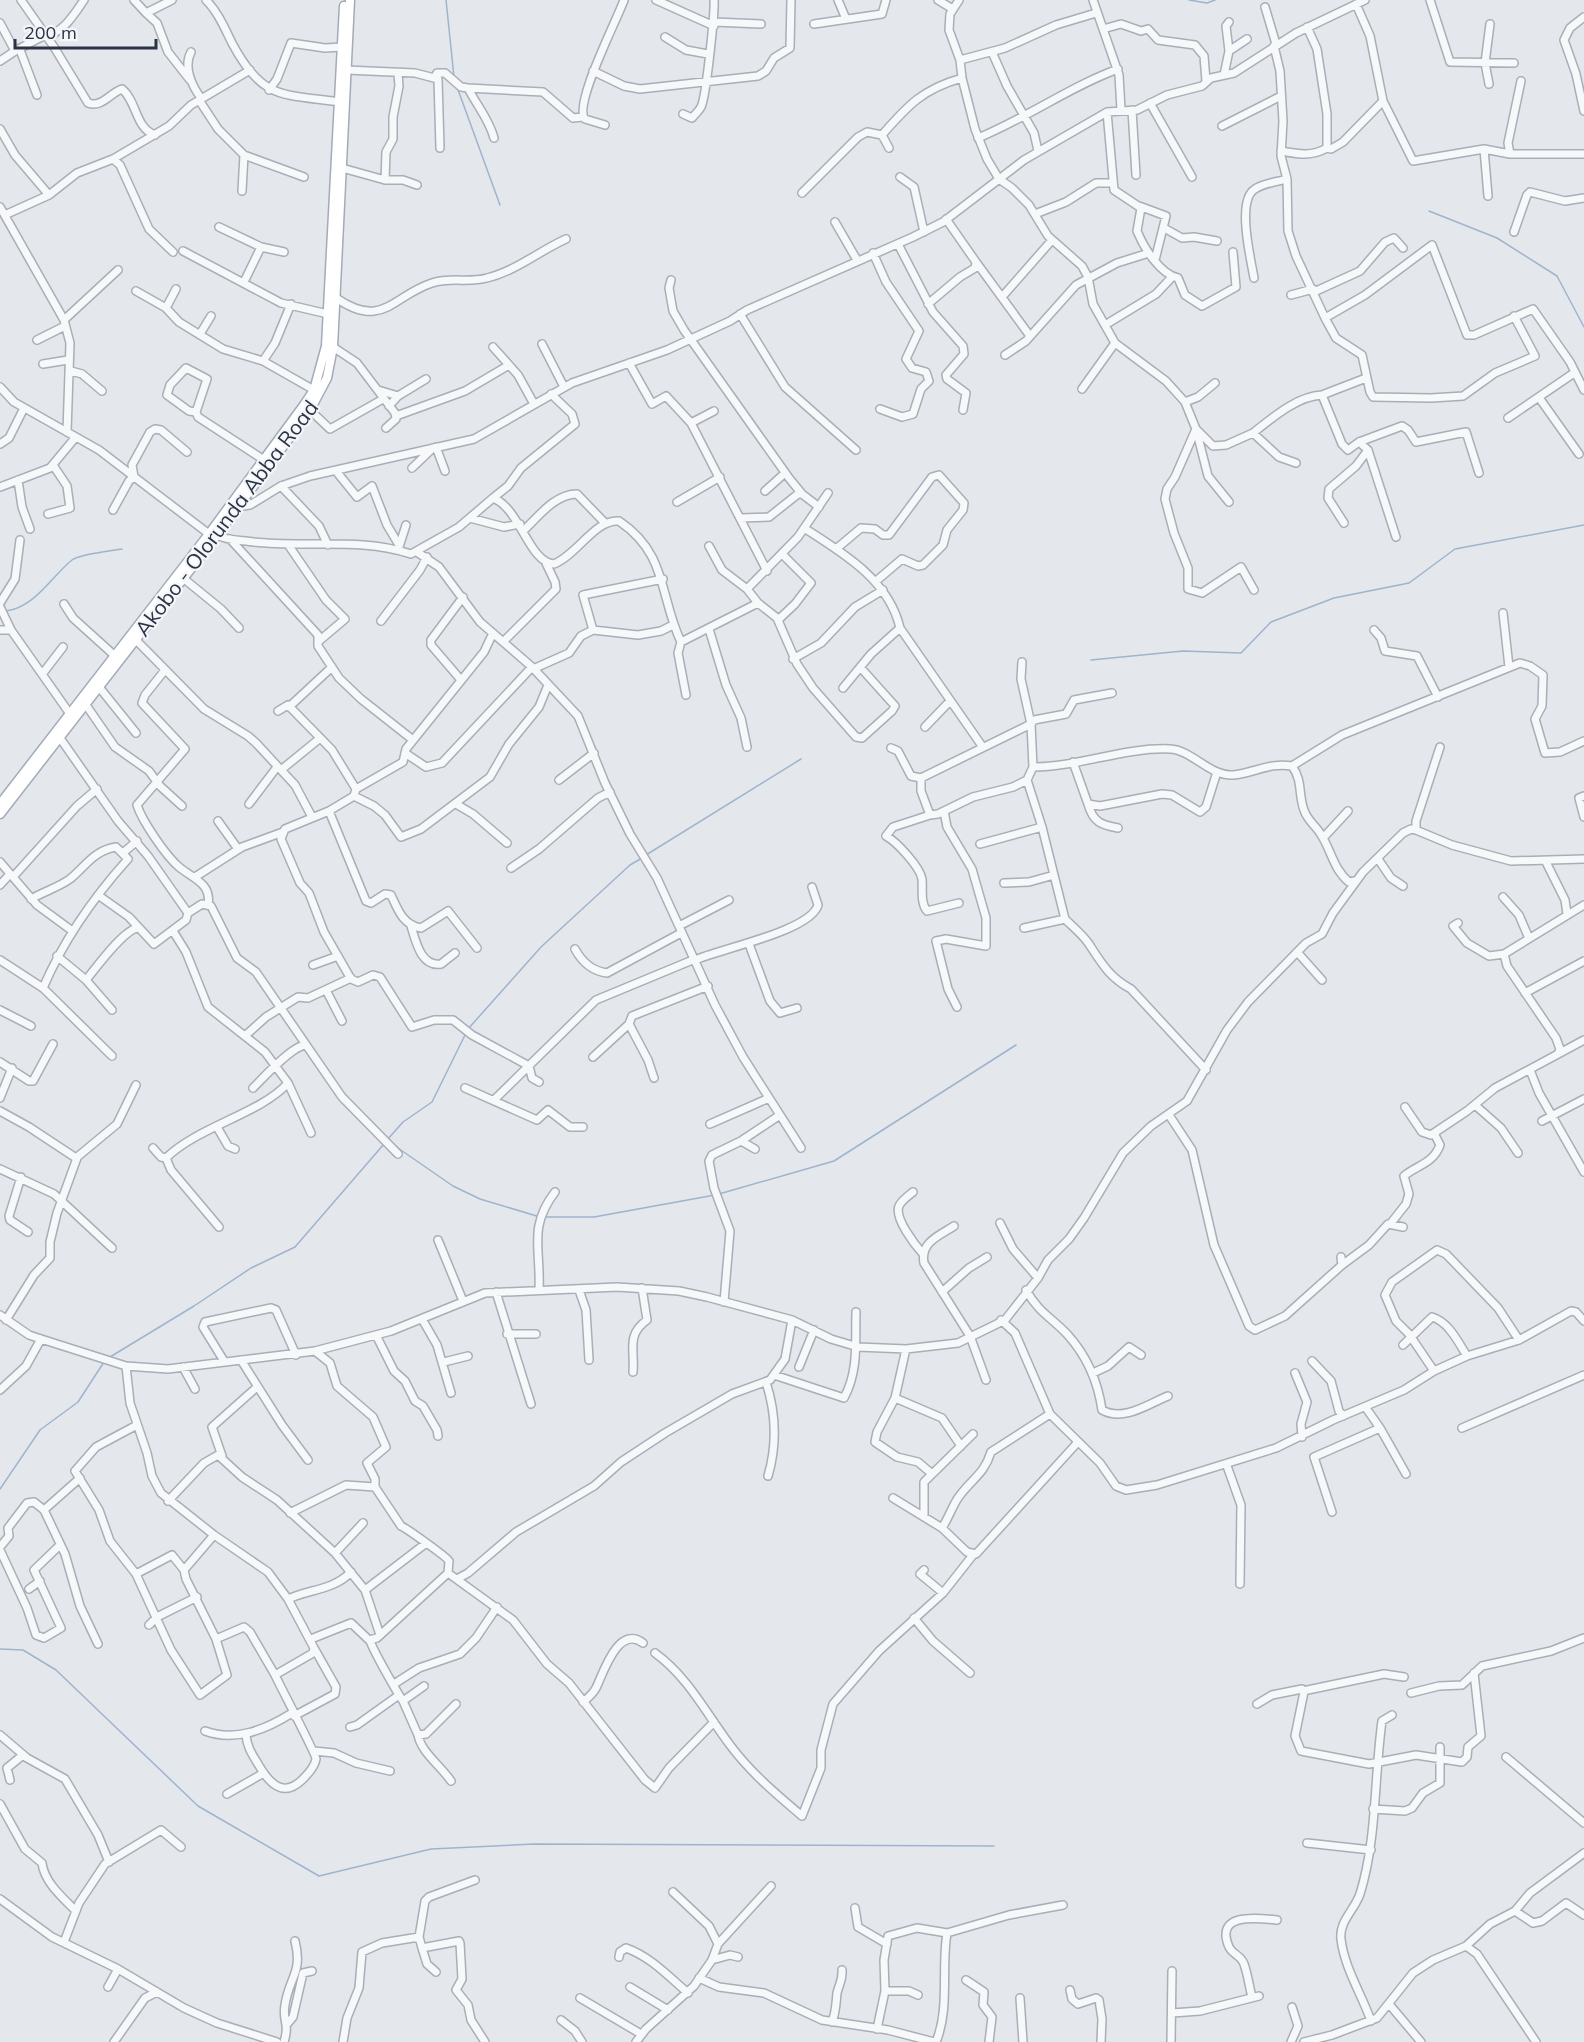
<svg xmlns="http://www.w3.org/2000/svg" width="1584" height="2042" font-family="Mulish,sans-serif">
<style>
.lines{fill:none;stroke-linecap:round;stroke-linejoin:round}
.stream{stroke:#9fb4cc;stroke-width:1.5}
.minor-casing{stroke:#a9aeb7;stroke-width:10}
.major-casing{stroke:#a3abb8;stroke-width:11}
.minor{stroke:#f7f8fa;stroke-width:7}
.major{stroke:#fff;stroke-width:8}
.labels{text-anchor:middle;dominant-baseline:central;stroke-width:4.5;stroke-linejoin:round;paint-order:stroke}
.street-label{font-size:21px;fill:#2b3445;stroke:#f4f6f9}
</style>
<rect width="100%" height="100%" fill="#e4e7ec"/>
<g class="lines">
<path class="stream" d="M446 0 454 77
M1189 0 1207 3 1215 0
M457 87 500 205
M1429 211 1497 238 1557 276 1584 327
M6 611C35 607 51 577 72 560 80 554 111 551 122 549
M1091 660 1183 651 1241 653 1271 622 1334 598 1409 583 1455 549 1584 525
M646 855 801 759
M468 1029 541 947 630 865 642 858
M387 1140 403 1122 432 1102 466 1033
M395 1146 453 1186 480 1199 540 1217
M719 1194 834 1161 1016 1045
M544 1217H594L715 1195
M110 1357 194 1306 251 1268 295 1247 384 1144
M0 1489 40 1430 78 1402 104 1362
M0 1649 23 1650 56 1670 198 1806 319 1876 431 1849 534 1844 994 1846"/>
<g class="minor-casing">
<path id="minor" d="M21 0 54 47 88 103C102 108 110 93 122 89 137 101 135 128 155 135
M134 0 146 13 172 0
M206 0C218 12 225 29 232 43 262 100 282 94 339 102
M656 0 714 26
M838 0 846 19
M938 0 951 8
M959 0 950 14 949 30 960 60 962 78 975 129 987 159 999 179 1012 188 1029 205 1048 236 1082 266 1088 277 1093 304 1115 343 1166 381 1185 402 1196 429 1213 446 1226 445 1253 433 1279 457 1296 463
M1093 0 1119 75 1121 110
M1430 0 1450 62 1514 63
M1356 4 1370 36 1383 101 1413 161 1484 149 1510 154H1584
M1265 7 1276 44
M146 13 157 23 168 52 190 80
M1584 17 1570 28 1564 40 1576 74 1584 111
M714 22 761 24
M0 23 15 51 45 35
M814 24 882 14 886 0
M1307 27 1317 49 1327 114V148L1331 149 1343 142 1383 101
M1103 29 1121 24 1141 31 1148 29 1158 40 1195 45 1204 56 1206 81
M46 37C65 30 73 16 84 0
M665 37 686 50 708 54
M1274 46 1280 71 1283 121 1281 156 1287 179 1288 231 1296 256 1325 318 1365 295 1432 245 1467 335H1474L1533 309 1570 362 1584 390
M20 50 37 95
M1229 51 1226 26 1229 22
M191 52C183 67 192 86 201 98
M992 52 1007 86 1034 133 1038 151
M960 60 1005 48 1056 25 1096 13
M0 61 15 51
M346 70 415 73 438 79 440 148
M593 71 624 86 640 89 758 76 766 71 774 58 790 48 791 0
M1224 75 1229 51 1247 39
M435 77 437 73H445L461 87 468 88
M1489 84 1485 63 1490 24
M269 90 277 79 291 43 325 48 342 47
M199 100 218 129 244 155 304 177
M1150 103 1192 177
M1132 110 1136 175
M1107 112 1114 190 1141 208 1137 231C1144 248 1160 274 1178 278L1185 295 1202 306 1236 287 1233 252
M683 114 692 118C695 114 699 111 701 107 706 98 715 12 714 0
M605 125 585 119C573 105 617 20 624 0
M1222 126 1281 96
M0 129 15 155 49 195
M494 138C489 119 477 106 468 88L543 92 573 118 583 117
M978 138C1027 118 1069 87 1118 69
M889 148 882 135C908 105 923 89 962 78
M1484 149 1488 196
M1281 151C1298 154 1311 157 1327 148
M1510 154 1508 143 1521 81
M113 159 120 165 149 229 173 252
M342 168 385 180H403L417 185
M900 177 914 187 924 232
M385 180 386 152 393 139V117L399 86 398 74
M242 191 244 155
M802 193 858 137 867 132 882 135
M1139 206 1166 216 1155 260
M0 207 64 320 70 343 67 432
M7 214 49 195 77 173 113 159 169 126 191 105 250 70
M1035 214 1066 202 1096 183H1112
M835 222 857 260
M219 227 261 247 284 252
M1164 228 1182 238 1194 237 1217 241
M1514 232 1527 195 1530 192 1565 201 1584 198
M898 244 933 312 963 346 964 354 946 375 947 379 966 393 963 410
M183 251 281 303 328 314
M873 253 886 282 919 331 906 359 912 368 926 372 929 381 921 389 913 414 902 417 880 409
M976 262 1030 336
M1254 278C1251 260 1236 200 1255 189 1263 183 1277 182 1287 179
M671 280 669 288 673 311 684 330 789 478 802 494 819 507
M244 282 261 247
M176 289 166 308 179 322 223 349 263 361 314 390
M136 291 166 308
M1314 292 1360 271 1385 242 1394 238 1403 248
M1291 295 1313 289
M1002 297 1052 240
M336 298C383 330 392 296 432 283 450 277 469 283 487 278 516 271 539 251 566 239
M928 304 960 277 975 268 976 262 946 219
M740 314 785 387 856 450
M1325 318 1336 338 1362 355 1370 392 1373 397 1431 398 1463 396 1495 373 1535 356 1514 316
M64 320 118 270
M1105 325 1156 294 1172 277
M200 334 211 316
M37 340 65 326
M542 344 564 387
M333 347 357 363 395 413 396 419 386 428
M493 347 518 375 534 404
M1005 355 1026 341 1076 285 1117 263 1149 253
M263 361 275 343 291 304
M629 363 652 404 666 396 691 423 767 571
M43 364 68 360
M71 371 82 374 102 391
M1366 378 1322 395 1342 444 1348 450 1359 442 1402 426 1408 430 1416 442 1466 432 1479 473
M0 387 14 402 99 450 209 534
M1082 389 1115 343
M378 390 398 396
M1540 399 1579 454
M1185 402 1198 397 1215 383
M389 406 398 396 426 379
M310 410 330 429 383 399
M196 412 189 411 167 395 170 385 186 368 207 379 196 412 198 417 264 460
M396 416 465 391 509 365
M1508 418 1574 373
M691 423 714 411
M1253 433C1272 418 1297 396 1322 395
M1359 442 1368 450 1396 537
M0 444 9 438 24 408
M436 447 445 471
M412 468 433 448
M336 471 357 497 372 486 387 525 399 545
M18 480 22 507 30 529
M281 486 319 526 328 545
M0 487 50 468 75 438
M765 491 785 473
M493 498 508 486 521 468 575 424 572 414 551 394
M677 502 720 477
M1229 502 1208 476 1196 429 1175 477 1167 489 1165 499 1174 533 1188 568V589L1202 593 1241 567 1254 590
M236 507 250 505 281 486 310 476 474 439 572 383 667 350 730 321 747 310 913 237 943 222 1024 160 1107 112 1137 110 1167 95 1202 86 1211 78 1234 73 1296 33 1365 0
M113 510 129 481 134 477 132 465 150 432 155 429 161 430 187 452
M48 514 70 508 67 486 53 465
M470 518 504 527 520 524
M740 518 769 517 798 494H802
M1344 523 1328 498 1329 489 1356 466 1368 450
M804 528C843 553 889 580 900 628L982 746
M524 530C539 516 555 494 577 494L604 522
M217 535C227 541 242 540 254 542 306 548 361 537 411 554L459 527 493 498C520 508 529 563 554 564 578 554 595 519 619 521 668 554 659 596 681 642L758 603 777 618 797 664 813 688 856 737 862 738 892 711 895 706 860 667
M230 539 318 635V646L339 678 361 699 413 740
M289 546 326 600 345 619 319 641
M709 546 722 570 747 589
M399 547 406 525
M836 549 861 528 875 529 883 535H889L932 477 939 475 964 503 963 510 947 530 943 545 923 565 918 566 902 559 875 582
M417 552 439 567 480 622 532 667 578 716 605 783 630 834 657 878 715 1005 743 1057 801 1148
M183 578 221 609 239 628
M0 603 15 579 20 540
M758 603 747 589 798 537 828 493
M64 604 73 618 114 655
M0 607 11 630
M1503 613 1509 667
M778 620 795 604 811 583 782 554
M381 621 420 570 427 557
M709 629 726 685 741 718 747 747
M0 630H11L70 714
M593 630 583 595 663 579
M1374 630 1381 638 1385 651 1417 656 1438 697
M493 633 484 652 406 749 403 762 356 789 354 796 329 811 285 829 281 839 300 883 309 893 324 932 351 979 358 982 373 975 380 977 412 1027 434 1020H453L472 1035 529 1066 532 1078 539 1082
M135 639 204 709 248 736 256 743 295 785 312 817
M503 642 556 589 555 582 545 561
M681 642 678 653 686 695
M793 659 821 643 855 607 883 590
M1022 662 1021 679 1031 724 1034 720 1066 714 1074 700 1112 693
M533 669 569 653 581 636 593 630 638 635 661 631 673 625
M165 670 145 695 142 703 185 749 137 805C142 821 166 856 179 867 192 878 212 883 208 905
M43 673 63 647
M461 680 431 645V640L463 597
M99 687 136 733
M843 688 871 654 900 628
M86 705 115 747 149 771 160 786 182 806
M289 707 332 667
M278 711 288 705 332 750 356 789
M925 727 950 701
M60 738 118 821 148 856 188 913
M891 748 898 751 911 776 921 778 1031 724 1033 767C1079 767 1124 747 1170 749 1192 750 1209 776 1233 775 1254 773 1270 762 1292 766 1303 781 1298 794 1304 810 1307 820 1315 825 1320 833 1331 849 1333 869 1349 882L1355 881
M405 753 426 767 442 763 532 667
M1073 762 1088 804 1100 806 1162 794 1172 795 1200 812 1206 807 1217 772
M1292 766 1342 735 1520 663 1530 666 1543 675 1542 706 1535 719 1545 753 1560 752 1584 741
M281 770 319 739
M921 778V791L930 815 938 814 973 797 1013 787 1027 780 1033 767
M559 780 594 753
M354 796 374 806 385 815 401 837 421 829 490 777 509 744 539 707 548 685
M1584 796 1579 798 1584 817
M249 804 277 767
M456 804 473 814 507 843
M1088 804C1093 822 1101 825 1118 828
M329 811 366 901 371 903 385 894 391 895C398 910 403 925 421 928L448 911 477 948
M944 811 947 827 972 869 986 918V946L946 939 936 941 948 989 957 1007
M930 815 893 827 886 836C897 842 920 867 922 879 923 890 920 902 927 911L959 903
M218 821 238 849
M1416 830V821L1440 747
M1323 838 1348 811
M980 844 1042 827 1027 780
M124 852 137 841
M1378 859 1391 878 1403 886
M0 862 37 905 71 930
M1546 862 1565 900 1567 914
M511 868 539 849 598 798 610 792
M13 877 77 806 97 789
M195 877 242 847 283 832
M1004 883 1029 882 1054 875
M0 885 10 874
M98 895 129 917 154 944 186 920 188 913 202 904 211 906 237 958 256 972 342 1097 398 1154
M1503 897 1519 915 1528 936
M31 899C43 892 59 887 70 879 86 866 93 851 116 847L128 859C92 899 64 939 43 988
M1065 919C1073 927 1083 935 1089 944 1102 964 1110 978 1131 989L1206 1070
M1458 923 1453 926 1467 943 1489 956 1504 954 1584 905
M411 926C416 942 421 967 441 964L455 953
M679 926 729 900
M1024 928 1065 919 1042 827
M749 944 770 1001 780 1013 797 1008
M575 949C582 962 592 971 607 973L681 933
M1298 953 1322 980
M1504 954 1507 966 1556 1038 1560 1049 1558 1054
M57 956 86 980 112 1010
M0 960 43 988 112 1056
M695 960C719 949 811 931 818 905L812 887
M313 965 338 956
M86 980C96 968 124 929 138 928
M326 990 342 1021
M1525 993 1584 961
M0 1010 31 1026
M629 1024 648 1060 654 1078
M246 1035 266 1017 298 997 308 998 351 978
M593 1057 629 1024 632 1016 708 986
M0 1062 29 1081H33L53 1044
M1530 1070 1539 1093 1584 1172
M288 1083 311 1133
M253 1088C264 1077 291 1047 305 1045
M465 1088 537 1120 548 1110 570 1127H583
M0 1098 12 1068
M494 1100 596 1000 695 959
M1475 1105 1501 1128 1518 1153
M1405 1107 1422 1132 1431 1135 1467 1111 1495 1088 1584 1040
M0 1111 29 1127 76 1158 117 1124 136 1085
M1169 1115 1192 1150 1214 1245 1249 1326 1255 1330 1285 1316 1342 1265 1341 1257
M1542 1121 1584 1099
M710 1124 769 1098
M217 1127 228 1146 235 1149
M741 1141 780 1115
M153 1148 161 1157 166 1158C199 1126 260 1114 288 1083L265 1052 208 1007 186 952 173 931
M166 1158 171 1170 219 1227
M0 1169 54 1194 112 1248
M21 1177 9 1216 10 1220 28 1232
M913 1192C908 1196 901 1201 899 1206 894 1218 915 1245 923 1254
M1000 1223 1013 1249 1038 1278
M1391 1223 1406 1204 1409 1194 1404 1176C1417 1165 1433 1164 1440 1145L1434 1133
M954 1226C939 1236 920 1242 924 1263L970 1336 986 1380
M438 1240 463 1301
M1342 1265 1369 1245 1388 1224 1403 1227
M539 1290C541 1249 528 1227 555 1192
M579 1290 586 1310 589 1360
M1026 1290C1039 1313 1051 1317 1067 1334 1087 1356 1098 1382 1102 1410 1124 1422 1148 1404 1168 1396
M496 1292 531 1404
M942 1292 969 1268 987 1257
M724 1302 730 1231 714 1188 709 1161 712 1155 741 1141 755 1149
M0 1315 29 1335 41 1339 126 1366 168 1369 315 1351 391 1331 485 1293 617 1287 679 1291 707 1297 792 1320 831 1339 858 1347 906 1349 958 1343 1005 1320 1038 1278 1048 1260 1069 1239 1084 1218 1123 1153 1151 1126 1187 1101 1227 1030 1248 1002 1306 943 1322 934 1333 913 1363 872 1403 833 1411 829 1416 830 1452 845 1511 861 1584 859
M422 1319 437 1345 451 1393
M6 1320 34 1275 50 1258V1242L57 1213 77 1158
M1001 1320 1015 1333 1050 1414 1100 1463 1116 1486 1126 1490 1157 1485 1276 1448 1333 1420 1404 1390 1434 1371 1467 1356 1519 1340 1571 1311 1576 1312 1584 1321
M507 1334H536
M376 1335 394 1371 405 1381 415 1401 423 1406 437 1430 438 1436
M1403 1345 1432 1317C1449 1322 1458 1342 1467 1356
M906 1349 895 1398 877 1432 875 1442 897 1457 918 1462 931 1473
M315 1351 330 1363 337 1386 373 1417 386 1447 367 1463 375 1479V1487L401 1526C406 1528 447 1557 449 1561L448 1573
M241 1360 282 1425 308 1460
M224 1361 203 1327 205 1322 271 1308 276 1310 296 1355
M1312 1361 1331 1381 1339 1411 1343 1416
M444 1362 468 1356
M126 1366 130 1403 147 1453 152 1476 161 1493 214 1535 268 1572 288 1599 314 1648 313 1653 275 1675C280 1686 316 1754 316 1759 315 1766 308 1774 303 1779 283 1799 269 1783 258 1764 252 1754 247 1747 246 1735
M183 1367 195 1389
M799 1367 814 1330
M1434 1371 1409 1334 1396 1321 1385 1295 1392 1282 1437 1250 1446 1254 1498 1308 1519 1340
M633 1372C635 1350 626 1335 647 1320L642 1288
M1093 1373 1108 1366 1129 1347 1141 1355
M1295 1373 1307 1402 1301 1424 1302 1437
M774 1375 844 1398C859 1370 855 1342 856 1312
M766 1382C776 1413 777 1445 768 1476
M0 1390 26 1366 41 1339
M895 1398 942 1418 961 1446
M137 1425 96 1447 75 1471 99 1510 110 1541 136 1574 172 1555 184 1570
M1380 1428 1406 1474
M1462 1428 1584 1375
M222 1456 212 1427 257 1387
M1227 1466 1241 1505 1240 1584
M80 1478 44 1510 65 1554 80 1606 98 1644
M893 1498 942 1528 967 1552 976 1554 1078 1442
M168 1501 204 1463 218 1455 242 1477 277 1500 335 1553 365 1590
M1332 1512 1314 1457 1380 1428 1366 1408
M290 1513 346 1485 375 1487
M924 1517V1482L973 1434
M942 1528C948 1519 952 1507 958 1498 971 1479 984 1475 991 1452L1050 1414
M214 1535 184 1570 186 1579 216 1639 244 1627 250 1632 275 1675
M0 1547 9 1536 8 1528 27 1503 34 1502 44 1510
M0 1550 27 1608 36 1635 44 1638 61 1628 34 1570 60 1545
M335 1553 363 1523
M924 1570 920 1574 943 1593
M136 1574 171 1650 200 1695 227 1675 216 1639
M457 1579 468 1573 516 1532 594 1486 621 1462 665 1433 732 1394 770 1380 785 1359 792 1320
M29 1589 40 1581
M288 1599C310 1589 334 1590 351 1572
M914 1618 933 1641 970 1673
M149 1625 157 1617 197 1597
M380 1635 365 1590 425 1544
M311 1639 351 1623 369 1640 377 1638 448 1573 513 1620 547 1664 569 1683 645 1780 655 1788 669 1768 714 1722
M370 1640C371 1647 398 1694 403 1701L424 1686
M655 1653C688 1677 706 1713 730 1745 750 1772 777 1795 802 1816L821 1768V1750L833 1704 879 1651 943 1593 973 1555
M394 1684 419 1668 460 1654 476 1638 497 1607
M1303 1691 1384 1674 1404 1677
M1411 1693 1439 1686 1462 1685 1482 1666 1551 1651 1584 1638
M403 1701 418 1735 426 1734 456 1704
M583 1702C588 1698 593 1694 596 1688 603 1674 618 1624 643 1643
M1257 1704 1272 1695 1302 1689 1304 1692 1295 1736 1301 1751 1369 1764 1416 1755 1462 1762 1467 1757 1468 1747 1481 1736 1474 1673
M294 1716 335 1694 336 1687 314 1648
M350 1727 357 1725 399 1695
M205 1731C235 1742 265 1730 292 1713
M0 1735 27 1758 65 1779 98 1835 109 1862
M418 1735C421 1752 440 1765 451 1781
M314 1751 334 1753 356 1763 390 1771
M1506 1757 1584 1823
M10 1780 7 1768 23 1755
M227 1794 262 1774
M0 1804 25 1849 42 1863C44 1882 63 1898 76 1911
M1373 1809 1405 1811 1412 1808 1423 1793 1440 1783V1747
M1307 1843 1371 1850
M475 1880 429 1897 425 1901 419 1937 422 1948 459 1941 460 1943 462 1979 456 1990 468 2005 471 2020 485 2042
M673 1892 709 1926 718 1944
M0 1899 52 1937 118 1969 184 2008 217 2023 277 2042
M855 1908 858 1927 887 1944
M1515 1911 1530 1893 1584 1853
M64 1942 79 1903 105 1864 161 1830 181 1847
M1466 1946 1477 1954 1536 2042
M422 1948 427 1964 436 1972
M619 1957 620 1952 626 1948C651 1957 668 1976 688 1993
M712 1960 730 1955 738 1957
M699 1978 719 1987 764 1993 822 2020 888 2030 934 2042
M966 1980 984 1992 983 2005 992 2017 989 2042
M108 1987 118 1969
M630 1987 668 2010
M1070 1990 1072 1999 1078 2004 1096 1998 1099 2000 1102 2019 1101 2042
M885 1991H909L918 1995
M1252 1997C1249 1986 1248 1975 1244 1964 1241 1955 1233 1955 1229 1947 1214 1912 1258 1918 1277 1920
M580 1998 641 2034
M1020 1998 1023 2042
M1389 2004 1421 2042
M1172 2013 1200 2011 1259 1996
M561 2020 575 2031 582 2042
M1371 2021C1362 1995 1344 1967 1341 1939 1339 1921 1354 1911 1360 1894 1377 1839 1374 1779 1382 1721L1392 1715
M832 2022C836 2012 836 2003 837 1993 839 1984 843 1980 842 1970
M288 2023 293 2017 303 1973 312 1971
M877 2029 885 1991 884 1960 888 1936 917 1928 947 1933 1009 1915 1063 1905
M114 2042 145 1998 157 1992
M284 2042C290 2023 282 2021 285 2005 289 1977 303 1973 295 1941
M343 2042 347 2018 359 1988 362 1952 382 1943 419 1937
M636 2042 646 2029 694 1986 712 1960 718 1944 771 1886
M936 2042C950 2008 941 1969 947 1933
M1171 2042 1172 1971
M1291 2042 1298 2026 1292 2007
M1304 2042 1332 2035 1377 2018 1413 1973 1433 1960 1466 1946 1490 1924 1515 1911 1533 1923 1542 1921 1566 1903 1584 1915"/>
</g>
<g class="major-casing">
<path id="major" d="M0 804 209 534 304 405 314 390 326 346 344 6
M0 814 217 535 310 410 327 378 333 347 350 0"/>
</g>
<use href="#minor" class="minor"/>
<use href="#major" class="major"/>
</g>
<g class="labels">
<g class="street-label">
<text transform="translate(226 518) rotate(-53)">Akobo - Olorunda Abba Road</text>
</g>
</g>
<path d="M15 39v9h141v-9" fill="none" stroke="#2b3445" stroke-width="3"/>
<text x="24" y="39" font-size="18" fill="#2b3445" stroke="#f4f6f9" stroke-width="4.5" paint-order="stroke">200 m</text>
</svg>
